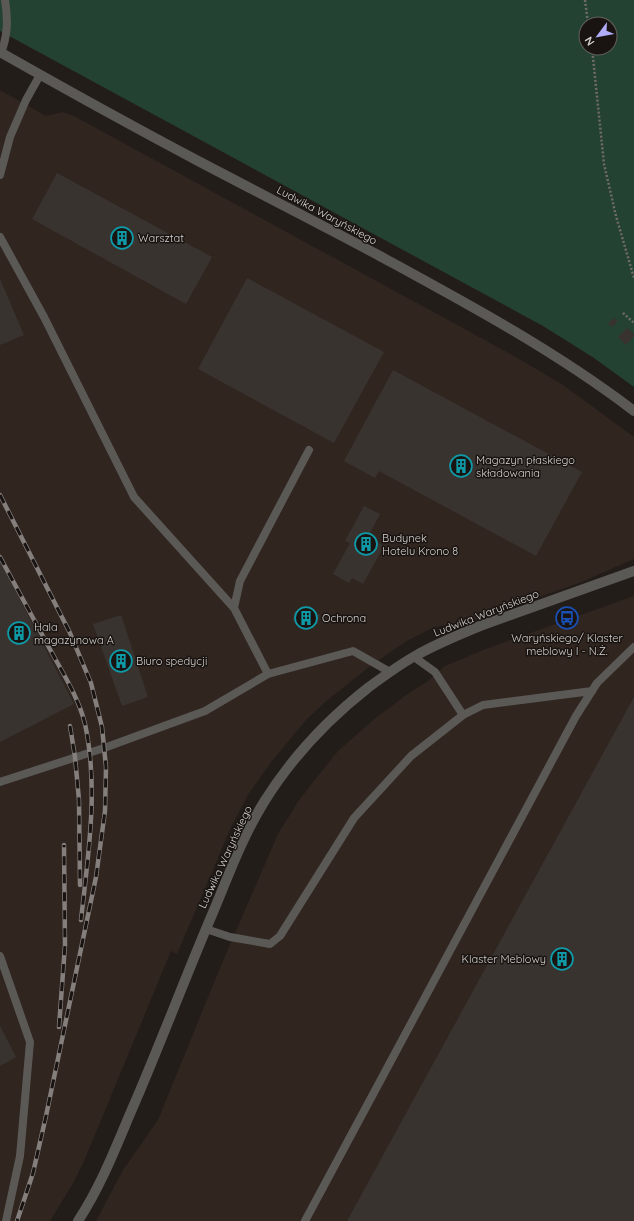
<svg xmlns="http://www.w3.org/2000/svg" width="634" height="1221" font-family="Quicksand,sans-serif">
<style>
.built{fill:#30251f}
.green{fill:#244232;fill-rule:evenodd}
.building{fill:#393330}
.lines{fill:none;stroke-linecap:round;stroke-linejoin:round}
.path{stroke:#706b68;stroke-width:2.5;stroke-dasharray:2 2;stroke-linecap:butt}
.service{stroke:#5b5956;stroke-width:8}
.minor{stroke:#5b5956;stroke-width:10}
.tertiary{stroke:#5b5956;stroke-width:10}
.rail-casing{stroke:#847f7d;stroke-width:4.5}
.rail{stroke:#191411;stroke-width:3;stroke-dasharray:9;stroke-linecap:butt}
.labels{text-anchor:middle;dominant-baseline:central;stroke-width:3;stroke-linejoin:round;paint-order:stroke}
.street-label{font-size:11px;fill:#d5d2d0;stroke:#191411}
.poi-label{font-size:11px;fill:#d5d2d0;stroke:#191411;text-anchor:start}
</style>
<rect width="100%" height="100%" fill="#231d1a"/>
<path class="built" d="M0 90 46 116 63 112 74 116 514 356 563 385 634 437V559L579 583 477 619 460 623 434 627 405 642 369 667 324 703 306 720 272 761 249 793 231 827 177 954 171 951 84 1161 72 1185 50 1221H0Z
M634 596V1221H96L123 1170 158 1120 220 968 278 834 299 800 326 766 338 751 372 721 406 695 428 681 445 666 488 648Z"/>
<path class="green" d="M0 0H634V387L594 358 543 326 0 31ZM586 24H610V48H586Z"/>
<path class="building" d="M57 173 212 257 186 304 32 219Z
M247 278 384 352 334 443 198 369Z
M0 279 24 335 0 345Z
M614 318 618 321 612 327 608 323Z
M627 328 634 334V336L626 345 618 337Z
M393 370 582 472 536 556 379 471 375 478 344 461Z
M364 506 380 514 368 537 384 546 363 584 352 578 349 583 333 574 350 543 345 541Z
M0 561 74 704 0 742Z
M294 611 320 614 318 624 293 622Z
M121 615 148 697 122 706 93 624Z
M634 697V1221H347Z
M0 1026 16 1057 0 1066Z"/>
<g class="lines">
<path class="path" d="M585 0 588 24
M592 48 604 164 616 216 634 278
M623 313 634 323"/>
<path class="service" d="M1 53C8 35 8 19 5 0
M0 175 10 137 26 100 40 75
M0 237 44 317 134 497 234 608
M309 450 240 581 234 608 268 674 353 651 390 672
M414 657 435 672 463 715
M0 782 104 748 205 711 268 674
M206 929 230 937 270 944 280 936 354 818 411 756 463 715 483 705 592 691
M0 956 30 1042 20 1156 6 1221
M305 1221 576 716 597 683 634 647"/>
<path class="minor" d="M78 1221C103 1183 118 1141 136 1100 163 1037 187 973 214 910 229 874 243 836 264 802 292 757 328 719 369 687 384 676 399 665 415 656 436 644 458 635 480 626L634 571"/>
<path class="tertiary" d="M0 52C67 90 134 127 202 163 261 194 320 224 378 255 466 303 554 350 634 411"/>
<g class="rail-casing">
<path id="rail" d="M0 495 70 633 91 683 102 727 106 767 105 811 96 877 46 1116 33 1173 17 1221
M0 557C17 589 35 621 52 653 64 675 79 699 85 724 99 788 88 856 81 920
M70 726 75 757 79 800 80 885
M59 1027 65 945 64 845"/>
</g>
<use href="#rail" class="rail"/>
</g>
<defs>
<g id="building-ring" transform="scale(1.15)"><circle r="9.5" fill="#191411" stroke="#0f9aa8" stroke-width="1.5"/><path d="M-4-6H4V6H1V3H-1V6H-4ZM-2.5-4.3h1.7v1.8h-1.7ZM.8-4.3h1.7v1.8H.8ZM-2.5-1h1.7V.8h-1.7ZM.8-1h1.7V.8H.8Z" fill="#0f9aa8"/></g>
<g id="bus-ring" transform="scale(1.15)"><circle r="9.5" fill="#191411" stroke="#1a4fb4" stroke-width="1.5"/><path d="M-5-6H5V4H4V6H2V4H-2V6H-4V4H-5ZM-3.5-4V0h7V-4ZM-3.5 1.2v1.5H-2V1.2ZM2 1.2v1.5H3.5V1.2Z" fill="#1a4fb4"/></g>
</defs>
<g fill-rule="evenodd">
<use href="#building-ring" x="122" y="238"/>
<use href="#building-ring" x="461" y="466"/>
<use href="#building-ring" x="366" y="544"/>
<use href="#building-ring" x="306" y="618"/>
<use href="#bus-ring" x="567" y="618"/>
<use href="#building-ring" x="19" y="633"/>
<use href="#building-ring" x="121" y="661"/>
<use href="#building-ring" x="562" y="959"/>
</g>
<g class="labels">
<g class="street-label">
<text transform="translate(327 215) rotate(28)">Ludwika Waryńskiego</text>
<text transform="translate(486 613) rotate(-21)">Ludwika Waryńskiego</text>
<text transform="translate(225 857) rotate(-65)">Ludwika Waryńskiego</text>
</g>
<g class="poi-label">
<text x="138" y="238">Warsztat</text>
<text x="476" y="460">Magazyn płaskiego<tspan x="476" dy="13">składowania</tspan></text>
<text x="382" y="538">Budynek<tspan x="382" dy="13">Hotelu Krono 8</tspan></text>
<text x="322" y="618">Ochrona</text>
<text x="34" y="627">Hala<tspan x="34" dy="13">magazynowa A</tspan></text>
<text x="567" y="638" text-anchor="middle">Waryńskiego/ Klaster<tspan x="567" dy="13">meblowy I - N.Ż.</tspan></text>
<text x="136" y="661">Biuro spedycji</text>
<text x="546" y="959" text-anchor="end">Klaster Meblowy</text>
</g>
</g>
<g transform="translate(598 36) rotate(238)"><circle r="19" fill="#191411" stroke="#64605d"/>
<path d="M0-3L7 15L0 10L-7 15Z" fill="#b1adfa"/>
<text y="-6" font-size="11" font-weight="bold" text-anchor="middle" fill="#d5d2d0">N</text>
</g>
</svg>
